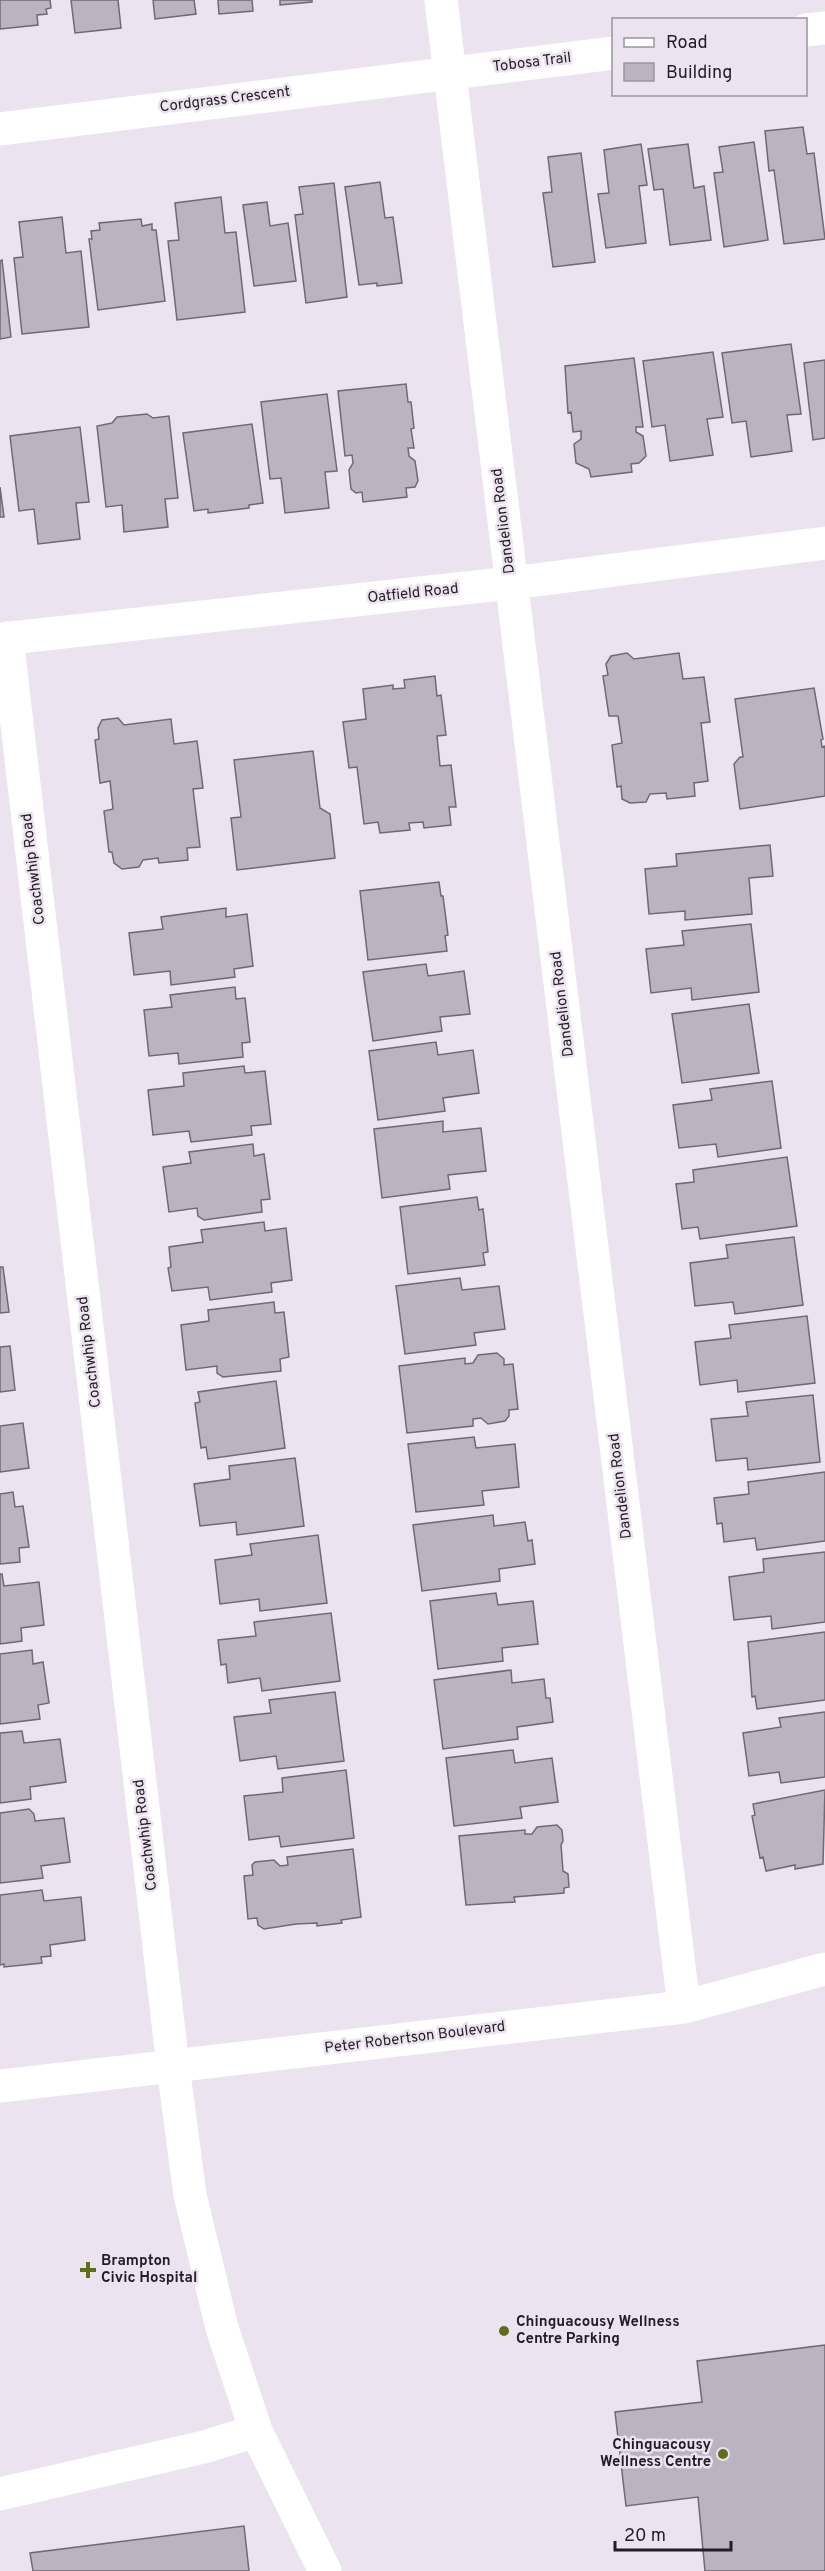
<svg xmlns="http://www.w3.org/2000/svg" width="825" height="2571" font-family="Overpass,sans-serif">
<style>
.building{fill:#bcb3c1;stroke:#706975;stroke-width:1.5}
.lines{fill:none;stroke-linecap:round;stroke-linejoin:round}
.minor{stroke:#fff;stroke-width:33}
.poi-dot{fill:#606e18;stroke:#ece3f1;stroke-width:2}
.labels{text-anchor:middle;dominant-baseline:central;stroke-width:5;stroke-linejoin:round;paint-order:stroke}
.street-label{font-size:15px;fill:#221e23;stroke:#ece3f1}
.poi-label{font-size:15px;font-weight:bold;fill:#221e23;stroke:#ece3f1;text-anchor:start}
</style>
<rect width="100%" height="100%" fill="#ece3f1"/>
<path class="building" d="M0 0H50L51 8 46 9 47 14 37 15 38 25 0 29Z
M71 0H118L121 28 75 33Z
M153 0H194L196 14 155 19Z
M218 0H252L253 11 219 14Z
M280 0H312V2L280 5Z
M803 127 807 154 814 153 825 239 784 244 774 170 769 171 765 131Z
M754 142 768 240 724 247 714 173 723 172 719 147Z
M641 144 647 185 639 186 646 243 606 248 598 194 609 193 604 150Z
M688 144 694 188 704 186 711 240 670 245 663 189 654 190 648 149Z
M581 153 595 262 553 267 543 193 552 192 548 157Z
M380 182 385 218 393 217 402 283 377 286V283L359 285 345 187Z
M334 183 347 297 306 303 295 215 303 214 299 187Z
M221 197 225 233 236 232 245 312 177 320 168 241 179 240 175 203Z
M267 202 270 226 288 223 296 281 254 286 243 205Z
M62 217 66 253 81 251 89 327 22 334 14 258 23 257 19 222Z
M141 219 142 226 152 224V230H156L165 301 98 310 89 239H92L91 231 100 230 99 223Z
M2 260 11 337 0 339V261Z
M791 344 801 414 787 415 792 451 751 457 746 421 732 423 722 353Z
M713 352 723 417 707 419 713 455 670 461 665 425 652 427 643 361Z
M634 358 643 427H636V432L643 436 646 456 639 463 631 464 632 472 591 477 589 469 576 463 574 444 581 439V431L573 432 571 412 568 413 565 366Z
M825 360V438L813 440 804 363Z
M406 384 408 402H411L414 428 411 429 414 448H408L409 456 415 461 418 481 415 487 406 488 407 497 363 502 362 492 356 493 351 489 349 470 353 463 352 455 345 456 338 391Z
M327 394 337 471 325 472 329 508 285 513 281 478 270 479 261 402Z
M147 414 153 418 169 416 178 498 165 499 168 527 124 532 122 505 106 507 97 426 112 423 117 417Z
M252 424 263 503 249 505V508L208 513V509L194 511 183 433Z
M80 427 89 502 76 503 80 539 38 544 34 509 19 511 10 436Z
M0 487 4 517H0Z
M627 653 634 659 679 653 683 679 704 677 710 722 701 723 708 781 694 783 695 796 667 799 666 793 650 794 646 802 630 803 622 799 621 786 617 787 612 745 622 743 618 716H609L603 676 608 675 606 664 611 656Z
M435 676 437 696 441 695 446 735 437 736 440 766 451 765 456 807H449L451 825 424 828 423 822 409 823 410 830 380 833 378 822 364 824 357 767 349 768 343 722 366 719 363 689 393 685V689L405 688 404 680Z
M814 688 823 739 821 740 822 747 825 746V796L740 809 734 764 740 757H743L735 699Z
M118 718 124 725 171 719 174 744 197 741 203 788 193 789 200 847 187 848 188 860 159 863 158 858 143 860 139 867 122 869 114 863 112 852H109L104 811 113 809 110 781 100 783 95 740 99 739 98 728 102 720Z
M313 751 320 808 330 814 335 858 237 870 231 818 241 817 234 760Z
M770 845 773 876 749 878 752 914 685 920V911L649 914 645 869 677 866 676 854Z
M439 882 441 896H443L448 935 445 936 447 951 368 960 360 891Z
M226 908V917L247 914 253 966 234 969 235 977 171 985 170 971 134 975 129 933 163 929 161 917Z
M751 924 759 992 692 1000 691 988 651 993 646 949 684 945 682 931Z
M426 964 428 976 464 971 470 1014 440 1017 442 1031 373 1041 363 972Z
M235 987 236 999 245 998 250 1042 242 1043 243 1057 179 1064 178 1053 149 1056 144 1010 172 1007 170 995Z
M749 1004 759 1073 682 1083 672 1014Z
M436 1042 438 1055 473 1050 479 1093 443 1098 445 1111 378 1120 369 1051Z
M244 1066 245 1073 265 1071 271 1124 251 1126 252 1135 191 1142 189 1131 153 1135 148 1090 184 1086 183 1073Z
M772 1081 781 1148 718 1157 716 1144 679 1148 673 1105 712 1100 710 1089Z
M443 1121V1132L481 1128 486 1171 448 1175 450 1189 382 1198 374 1129Z
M253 1144 254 1156 264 1154 270 1199 261 1200 262 1212 204 1220 198 1216 197 1208 169 1212 163 1167 191 1163 189 1152Z
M787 1157 797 1226 700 1239 698 1227 682 1229 676 1184 694 1182 693 1170Z
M477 1197 479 1210 483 1209 488 1252 483 1253 485 1265 408 1274 400 1207Z
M264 1222 265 1231 286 1228 292 1280 271 1283 272 1292 210 1300 208 1287 172 1291 168 1268 171 1267 169 1247 203 1242 201 1230Z
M794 1237 803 1305 735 1314 733 1302 695 1306 690 1263 728 1258 726 1245Z
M0 1267H3L9 1312 0 1313Z
M460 1278 462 1290 499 1286 505 1329 474 1333 476 1345 405 1354 396 1286Z
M274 1302 275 1313 284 1312 289 1357 280 1359 281 1371 223 1377 217 1373V1366L186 1370 181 1325 209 1321 208 1310Z
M807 1316 815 1383 738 1392 737 1380 700 1385 695 1342 731 1338 729 1325Z
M10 1346 15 1390 0 1392V1347Z
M497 1353 504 1359V1365L513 1364 518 1409 509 1410V1416L505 1421 488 1424 481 1418 473 1419V1426L407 1433 399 1366 465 1358V1364L473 1363 478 1355Z
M276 1381 285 1448 208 1459 206 1447 201 1448 195 1403 200 1402 198 1392Z
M813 1395 820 1462 748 1470 747 1458 716 1461 711 1419 748 1416 746 1402Z
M23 1423 29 1468 0 1472V1426Z
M474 1437 476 1448 515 1444 519 1487 482 1491 484 1505 416 1512 408 1444Z
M295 1458 304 1526 237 1535 236 1522 200 1526 194 1484 230 1479 229 1466Z
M825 1472V1541L757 1550 755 1538 724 1542 722 1523 717 1524 714 1498 749 1494 748 1482Z
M13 1492 15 1507 23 1506 29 1547 19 1548 20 1562 0 1564V1494Z
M493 1515 494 1526 525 1522 528 1541 532 1540 535 1564 499 1569 500 1581 422 1591 413 1525Z
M318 1535 327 1603 260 1611 259 1599 220 1604 215 1560 252 1555 250 1544Z
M825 1552V1622L772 1629 771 1616 734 1620 729 1577 764 1572 763 1559Z
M0 1574H2L4 1586 39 1582 44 1625 21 1628 22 1641 0 1644Z
M496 1593 498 1605 533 1601 538 1644 502 1648 503 1661 438 1669 430 1601Z
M331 1613 340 1681 262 1691 260 1678 228 1683 226 1664 221 1665 218 1640 256 1636 254 1622Z
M825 1632V1700L757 1709 755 1696 752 1697 748 1642Z
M32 1650 33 1664 43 1662 49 1703 38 1705 40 1719 0 1724V1654Z
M511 1670 512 1683 544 1679 546 1698H550L553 1722 517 1727 518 1739 443 1749 434 1680Z
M335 1692 344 1761 278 1769 276 1756 240 1761 234 1717 271 1713 269 1700Z
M825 1712V1777L781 1783 779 1772 749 1776 743 1733 781 1727 779 1718Z
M22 1731 24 1743 60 1739 66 1782 30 1787 31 1799 0 1803V1733Z
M513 1750 515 1763 552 1758 558 1802 520 1807 522 1818 454 1826 446 1758Z
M346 1770 354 1838 281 1847 279 1836 249 1840 244 1796 283 1792 282 1778Z
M825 1790 823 1864 795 1869V1865L766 1871 763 1857 760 1858 752 1816 755 1815 753 1804Z
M29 1809 34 1814 35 1821 64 1818 70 1862 41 1866 43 1878 0 1883V1813Z
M557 1825 562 1830 563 1841 561 1845 563 1871 568 1874 569 1887 564 1888V1893L514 1897 515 1902 466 1905 459 1836 525 1830V1834H532L537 1827Z
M353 1849 361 1917 341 1920 342 1923 317 1926V1923L296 1924 264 1929 258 1925 257 1918 248 1919 244 1876 253 1875 252 1865 255 1862 274 1860 280 1866 288 1865 287 1857Z
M42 1890 44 1901 81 1897 85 1940 50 1945 51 1956 41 1957 42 1963 4 1967V1964L0 1965V1895Z
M825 2345V2571H705L698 2497 626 2506 615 2412 702 2402 697 2361Z
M244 2526 249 2571H33L30 2553Z"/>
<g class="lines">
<path class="minor" d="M441 0 684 2007
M806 30 825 28
M0 129 614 53
M7 638 173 2066 190 2195 222 2328 256 2431 325 2571
M0 639 512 583 825 543
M0 2086 684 2007 825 1969
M0 2494 204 2447 256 2431"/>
</g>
<g class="poi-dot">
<path d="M85 2261h6v6h6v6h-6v6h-6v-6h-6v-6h6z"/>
<circle cx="504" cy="2331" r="6"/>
<circle cx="723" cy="2454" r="6"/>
</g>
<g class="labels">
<g class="street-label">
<text transform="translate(532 63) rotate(-7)">Tobosa Trail</text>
<text transform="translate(225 100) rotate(-7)">Cordgrass Crescent</text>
<text transform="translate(504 521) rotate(-97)">Dandelion Road</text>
<text transform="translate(413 594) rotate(-6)">Oatfield Road</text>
<text transform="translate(34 869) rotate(-97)">Coachwhip Road</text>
<text transform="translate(563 1004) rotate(-97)">Dandelion Road</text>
<text transform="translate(90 1352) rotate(-97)">Coachwhip Road</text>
<text transform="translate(621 1486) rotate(-97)">Dandelion Road</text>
<text transform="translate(146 1835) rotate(-97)">Coachwhip Road</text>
<text transform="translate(415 2038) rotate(-7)">Peter Robertson Boulevard</text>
</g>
<g class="poi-label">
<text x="101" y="2261">Brampton<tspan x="101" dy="17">Civic Hospital</tspan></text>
<text x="516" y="2322">Chinguacousy Wellness<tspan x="516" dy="17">Centre Parking</tspan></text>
<text x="711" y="2445" text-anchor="end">Chinguacousy<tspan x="711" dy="17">Wellness Centre</tspan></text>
</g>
</g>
<rect x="612" y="18" width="195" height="78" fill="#ece3f1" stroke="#9b949f" stroke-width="1.5"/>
<rect x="624" y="38" width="30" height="9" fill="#ffffff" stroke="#9b949f" stroke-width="1.5"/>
<text x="666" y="48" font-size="18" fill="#221e23">Road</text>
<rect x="624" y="63" width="30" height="18" fill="#bcb3c1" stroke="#9b949f" stroke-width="1.5"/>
<text x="666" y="78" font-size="18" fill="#221e23">Building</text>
<path d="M615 2541v9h116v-9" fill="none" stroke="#221e23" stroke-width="3"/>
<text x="624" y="2541" font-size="18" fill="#221e23" stroke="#ece3f1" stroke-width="4.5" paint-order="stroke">20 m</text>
</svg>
